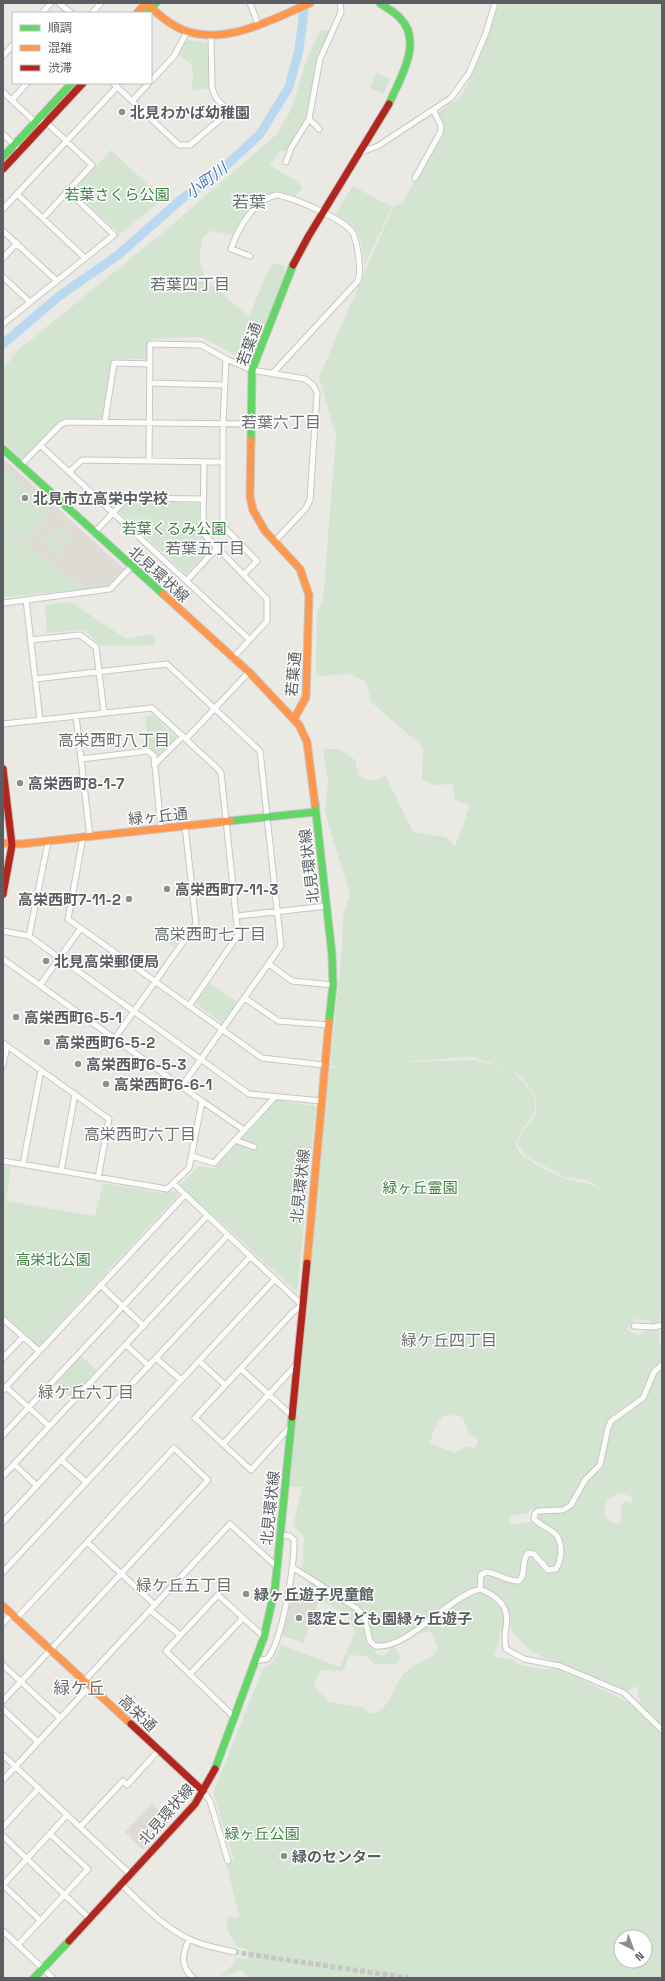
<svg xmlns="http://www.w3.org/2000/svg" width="665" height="1981" font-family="'Space Grotesk','Noto Sans JP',sans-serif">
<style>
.education{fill:#dddbd4}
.green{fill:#d3e5d1;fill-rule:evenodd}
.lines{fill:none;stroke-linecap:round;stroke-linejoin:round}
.river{stroke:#bbd8f1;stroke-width:9}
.street-tunnel{stroke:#c6c6c3;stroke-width:5;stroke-dasharray:5 2.5;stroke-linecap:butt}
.street-casing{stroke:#c6c7c6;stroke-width:7}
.fast-casing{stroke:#c5c6c4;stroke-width:9}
.slow-casing{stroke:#c5c6c4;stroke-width:9}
.jam-casing{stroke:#c5c6c4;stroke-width:9}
.street{stroke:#fcfcfb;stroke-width:5}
.fast{stroke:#63d668;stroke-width:7}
.slow{stroke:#ff974d;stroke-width:7}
.jam{stroke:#b3261e;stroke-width:7}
.poi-dot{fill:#8c8e8f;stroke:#fff;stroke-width:1.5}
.labels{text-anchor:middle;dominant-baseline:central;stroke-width:3;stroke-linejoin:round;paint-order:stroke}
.poi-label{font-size:15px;font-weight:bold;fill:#5a5d61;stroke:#fff;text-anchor:start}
.park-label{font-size:15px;fill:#3c7f41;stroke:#fff}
.street-label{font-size:15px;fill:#5a5d61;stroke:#fff}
.water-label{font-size:16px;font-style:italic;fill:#4a78af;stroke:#fff}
.neighbourhood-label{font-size:16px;fill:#6b6f73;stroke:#fff}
.quarter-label{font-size:17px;fill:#6b6f73;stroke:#fff}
</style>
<rect width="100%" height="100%" fill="#eae9e4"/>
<path class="education" d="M3 458 124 569 108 586 89 589 56 570 23 544 3 538Z
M295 1587 319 1601 303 1643 282 1635Z
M152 1804 170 1821 143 1850 125 1832Z"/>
<path class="green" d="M499 3H662V1313L660 1316 659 1324 651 1325 650 1321 635 1319 627 1328 628 1331 638 1335 648 1329H658L660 1334 659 1342 662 1345V1978H249L242 1970 218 1978 234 1964V1958L247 1959 248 1950 236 1946 226 1926 228 1916 237 1919 239 1915 226 1863 234 1860 213 1793 263 1668 271 1664 281 1645 340 1667 355 1632 347 1615 299 1588 315 1581 302 1569 304 1537 293 1525 302 1487H290L317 1163 329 1068 341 1066H330L342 949 343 917 350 895 325 812 328 781 323 749H339L355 760 359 776C370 782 374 782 386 776L413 832 446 837 455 846 470 805 455 800 452 784 435 785 422 780 423 747 371 702 366 682 350 674 316 676 317 613 323 600 336 436 319 377 394 205 402 204 444 128 438 113 459 98 467 86 489 33ZM472 1057 509 1069 475 1060 396 1062ZM513 1070C524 1079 542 1099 535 1115 529 1125 520 1132 517 1144L527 1157 565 1177 589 1181 605 1191C592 1182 578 1183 564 1178 551 1173 534 1164 523 1156 502 1139 538 1122 535 1103 533 1089 520 1081 513 1070ZM458 1415 463 1418 469 1434 477 1438 478 1443 474 1448 466 1446 455 1453 430 1443 434 1429 443 1416ZM620 1493 632 1497V1503L626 1501 621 1504V1523C610 1525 604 1518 604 1508L609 1498ZM532 1508 538 1509 539 1521 519 1524H512L509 1519 511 1516 527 1513ZM510 1622 513 1632 523 1644 534 1653 587 1676 628 1691 637 1686 640 1705 638 1709 628 1702 559 1669H538L521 1665 513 1660 494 1657C495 1648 500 1643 500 1633ZM370 1628C373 1643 375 1643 390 1646L388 1652 382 1656C372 1653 366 1641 366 1631ZM432 1632 438 1650C427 1663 420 1660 409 1669 390 1683 397 1707 370 1714L361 1707 329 1702 315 1687 316 1678 322 1670 343 1671 349 1655 366 1656 374 1664H397L401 1659 395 1646 407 1634ZM621 1937H645V1961H621Z
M320 30H331L308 119 284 152 281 150 270 165 298 182 303 187 293 199C288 196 281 192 275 193 257 194 240 221 234 235L211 231 203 236 199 256 205 279 249 317 268 270 273 263 284 266 285 273 250 363 201 337 150 339 147 359H114L102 418 63 420 22 461 3 441V370L17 351 173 224 276 135 290 112 307 59Z
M187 40 205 42 208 45 209 88 192 91 193 72 191 64 178 54Z
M376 73 390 79 384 94 370 88Z
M111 150 163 199 120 234 73 191Z
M353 186 392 207 365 264C359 234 363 231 335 214Z
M3 464 48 515 26 540 3 534Z
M128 501 199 503 200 535 212 548 186 574 119 512Z
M58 526 73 540 68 546 53 532Z
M49 536 64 550 59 556 44 542Z
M3 538 23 544 56 570 89 589 3 597Z
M71 602 126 639 153 634 155 645 101 646 84 630 47 633 45 605Z
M145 716H154L177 739 159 756 152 749H149Z
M163 933H184L174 947 162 939Z
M210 983 238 1003 223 1024 195 1003Z
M276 1100 316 1106 297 1292 180 1185 199 1166 215 1168Z
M3 1166 11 1167 6 1201 95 1216 103 1183 161 1193 175 1191 178 1195 38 1347 3 1314Z
M79 1354 100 1373 74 1400 53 1381Z
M291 1615 309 1623 302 1642 287 1634Z"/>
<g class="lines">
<path class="river" d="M3 344 58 297 118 255 184 197 212 179 260 134 289 87 299 50 305 3"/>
<path class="street-tunnel" d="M234 1952 408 1978"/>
<g class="street-casing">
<path id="street" d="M59 3 71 13
M250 3 258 24
M42 13 51 3
M92 13 101 3
M3 56 13 45
M151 81 174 56 187 32
M113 83 179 145H190L223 117 224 107 216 98 212 88 211 35
M3 92 35 122H46L92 165 43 218
M12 100 27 83
M132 101 149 83
M309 119 319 129
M3 134 20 150
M361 152 378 146 451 98 469 73 486 33 495 3
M286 162 291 148 309 119 320 59 341 12 340 3
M415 178 440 133 441 126 434 111
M17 194 85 258
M3 209 117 87
M3 231 57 281
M250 256 231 249C238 229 254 199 277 195 294 198 344 219 353 233 357 242 358 251 359 260 360 267 360 274 358 281L272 374
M3 258 17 243
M3 277 30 302
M3 324 114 235 68 191
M226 359 223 424V526L257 561 244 574
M150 383 224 385
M105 421 114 363 150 364
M40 445 250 640
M149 461 150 344 201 345 226 359 252 370 305 379 313 385 317 393 310 500 306 508 275 541
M204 462 203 533 267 599V621L232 659
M20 466 60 425 66 422 249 424
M69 472 82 460 222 462
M94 533 127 498 202 499
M187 580 217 548
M26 600 40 720
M3 603 110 589 131 567
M30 640 80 635 96 647 104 713
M35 679 167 664 260 751 281 946 182 1086
M76 716 90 837
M3 724 152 708 218 769 221 773 238 935 189 1006
M186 739 249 672
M81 759 148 751 154 756 161 829
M154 765 183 736
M83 837 68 919 262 1058 324 1065
M237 916 327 906
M3 931 29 936 249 1094 322 1101
M29 936 48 842
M3 959 202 1101 189 1168 167 1189 3 1161
M269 964 292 981 333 985
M40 985 81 928
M245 998 278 1021 329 1025
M115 1038 196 924 185 826
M3 1043 109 1119 98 1178
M3 1065 7 1046
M202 1101 244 1130
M235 1140 254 1147
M192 1156 214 1163 275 1097
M23 1164 41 1070
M61 1171 75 1094
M173 1183 302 1305 293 1312 195 1418 251 1470 290 1427
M100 1285 144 1326
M3 1319 39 1351
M634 1326 654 1327 662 1325
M126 1345 149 1366
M3 1358 23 1337
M156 1358 181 1380
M199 1361 225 1385
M241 1369 291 1415
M6 1387 49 1426
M3 1390 185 1195
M3 1435 207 1216
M223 1444 296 1365
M61 1460 86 1482
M14 1464 37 1486
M3 1476 228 1235
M3 1522 251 1256
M87 1542 155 1605
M292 1567 356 1608 364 1616 370 1641 375 1646C408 1650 446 1598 480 1589 497 1596 510 1606 506 1627 505 1635 504 1641 506 1649L524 1659 560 1666 624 1693 662 1730
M3 1572 275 1279
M480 1589 481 1575 486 1572C498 1573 508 1582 519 1581 527 1574 520 1562 528 1553L534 1554 548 1570 556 1569C562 1559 564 1540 553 1532 547 1527 540 1525 534 1519L535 1513 538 1511 563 1510 571 1505 585 1480 600 1465 608 1428 611 1421 643 1398 654 1372 662 1365
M150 1610 180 1635
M3 1623 12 1614
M256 1661 267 1659C282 1643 294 1567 294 1543V1540L290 1536 281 1535
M3 1665 60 1718
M190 1674 243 1618
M84 1681 230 1524 277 1567
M3 1701 208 1480 174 1448 17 1618
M3 1709 38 1742
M234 1717 166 1651 218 1595 264 1637
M3 1755 130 1874
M3 1780 90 1686
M203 1791 210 1801 228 1861
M3 1827 39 1788
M80 1827 123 1781 127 1785 159 1750
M3 1836 89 1918
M121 1884C142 1904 162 1926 189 1939 203 1946 218 1948 234 1952
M3 1885 67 1815
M3 1885 40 1920
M3 1931 53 1978
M189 1939C182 1955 180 1965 193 1978
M18 1945 88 1869 50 1834"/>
</g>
<g class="fast-casing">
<path id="fast" d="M380 3C386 8 395 12 400 18 424 42 399 80 389 104
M147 13 156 3
M3 157 72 83
M251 440 252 370 293 265
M3 449 163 594
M315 804 332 954 333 985 329 1022
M230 821 315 812
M215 1769 264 1637 275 1588 292 1417
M34 1978 69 1941"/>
</g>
<g class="slow-casing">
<path id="slow" d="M146 3C158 14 171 26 186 31 228 45 273 19 310 3
M137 13 146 3
M251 440 250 497 253 510 265 531 300 569 309 595 306 697 294 719
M163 594 249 672 299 725 307 742 315 804
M3 843 21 844 230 821
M307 1263 329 1022
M3 1606 131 1724"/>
</g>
<g class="jam-casing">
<path id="jam" d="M3 169 83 83
M293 265 308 237 389 104
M3 769 12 845 3 894
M292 1417 307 1263
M131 1724 203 1791
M69 1941 195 1804 215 1769"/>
</g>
<use href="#street" class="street"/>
<use href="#fast" class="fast"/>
<use href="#slow" class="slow"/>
<use href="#jam" class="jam"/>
</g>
<g class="poi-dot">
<circle cx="122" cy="112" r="4"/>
<circle cx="25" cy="498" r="4"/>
<circle cx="20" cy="783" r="4"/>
<circle cx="167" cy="889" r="4"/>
<circle cx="129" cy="899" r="4"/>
<circle cx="46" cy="961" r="4"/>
<circle cx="16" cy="1017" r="4"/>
<circle cx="47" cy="1042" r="4"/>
<circle cx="78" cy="1064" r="4"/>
<circle cx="106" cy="1084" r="4"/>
<circle cx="246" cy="1594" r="4"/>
<circle cx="299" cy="1618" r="4"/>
<circle cx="284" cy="1856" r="4"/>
</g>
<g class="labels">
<g class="poi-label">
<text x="130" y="112">北見わかば幼稚園</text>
<text x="33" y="498">北見市立高栄中学校</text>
<text x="28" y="783">高栄西町8-1-7</text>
<text x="175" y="889">高栄西町7-11-3</text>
<text x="121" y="899" text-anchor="end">高栄西町7-11-2</text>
<text x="54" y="961">北見高栄郵便局</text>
<text x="24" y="1017">高栄西町6-5-1</text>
<text x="55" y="1042">高栄西町6-5-2</text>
<text x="86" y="1064">高栄西町6-5-3</text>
<text x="114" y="1084">高栄西町6-6-1</text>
<text x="254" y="1594">緑ヶ丘遊子児童館</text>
<text x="307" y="1618">認定こども園緑ヶ丘遊子</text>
<text x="292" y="1856">緑のセンター</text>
</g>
<g class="park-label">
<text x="117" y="194">若葉さくら公園</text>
<text x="174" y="528">若葉くるみ公園</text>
<text x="420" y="1187">緑ヶ丘霊園</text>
<text x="53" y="1259">高栄北公園</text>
<text x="262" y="1833">緑ヶ丘公園</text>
</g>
<g class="street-label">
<text transform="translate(249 344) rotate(-70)">若葉通</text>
<text transform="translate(159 574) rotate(42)">北見環状線</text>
<text transform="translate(293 674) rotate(-85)">若葉通</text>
<text transform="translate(158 816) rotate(-6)">緑ヶ丘通</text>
<text transform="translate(309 866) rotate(-97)">北見環状線</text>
<text transform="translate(300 1186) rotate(-84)">北見環状線</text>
<text transform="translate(270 1508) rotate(-84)">北見環状線</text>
<text transform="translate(138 1713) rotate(43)">高栄通</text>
<text transform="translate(166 1814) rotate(-49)">北見環状線</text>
</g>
<g class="water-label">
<text transform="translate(206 181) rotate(-37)">小町川</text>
</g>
<g class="neighbourhood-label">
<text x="190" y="284">若葉四丁目</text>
<text x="281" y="422">若葉六丁目</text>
<text x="205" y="548">若葉五丁目</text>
<text x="114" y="740">高栄西町八丁目</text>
<text x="210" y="934">高栄西町七丁目</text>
<text x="140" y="1134">高栄西町六丁目</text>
<text x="449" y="1340">緑ケ丘四丁目</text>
<text x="86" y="1392">緑ケ丘六丁目</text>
<text x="184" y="1585">緑ケ丘五丁目</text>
</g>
<g class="quarter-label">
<text x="249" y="202">若葉</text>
<text x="79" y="1688">緑ケ丘</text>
</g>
</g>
<rect width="665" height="1981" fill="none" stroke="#5a5d61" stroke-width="8"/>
<rect x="12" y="12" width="140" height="72" fill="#ffffff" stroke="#bdbec0"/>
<rect x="20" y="25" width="20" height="6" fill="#63d668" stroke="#bdbec0"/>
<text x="48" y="32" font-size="12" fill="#5a5d61">順調</text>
<rect x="20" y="45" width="20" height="6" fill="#ff974d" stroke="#bdbec0"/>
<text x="48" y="52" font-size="12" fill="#5a5d61">混雑</text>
<rect x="20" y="65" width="20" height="6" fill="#b3261e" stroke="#bdbec0"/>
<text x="48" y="72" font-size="12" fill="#5a5d61">渋滞</text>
<g transform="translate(633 1949) rotate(138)"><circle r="19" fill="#ffffff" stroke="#bdbec0"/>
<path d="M0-3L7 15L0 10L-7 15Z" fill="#8c8e8f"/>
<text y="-6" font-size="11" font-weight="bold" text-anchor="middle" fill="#5a5d61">N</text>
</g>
</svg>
